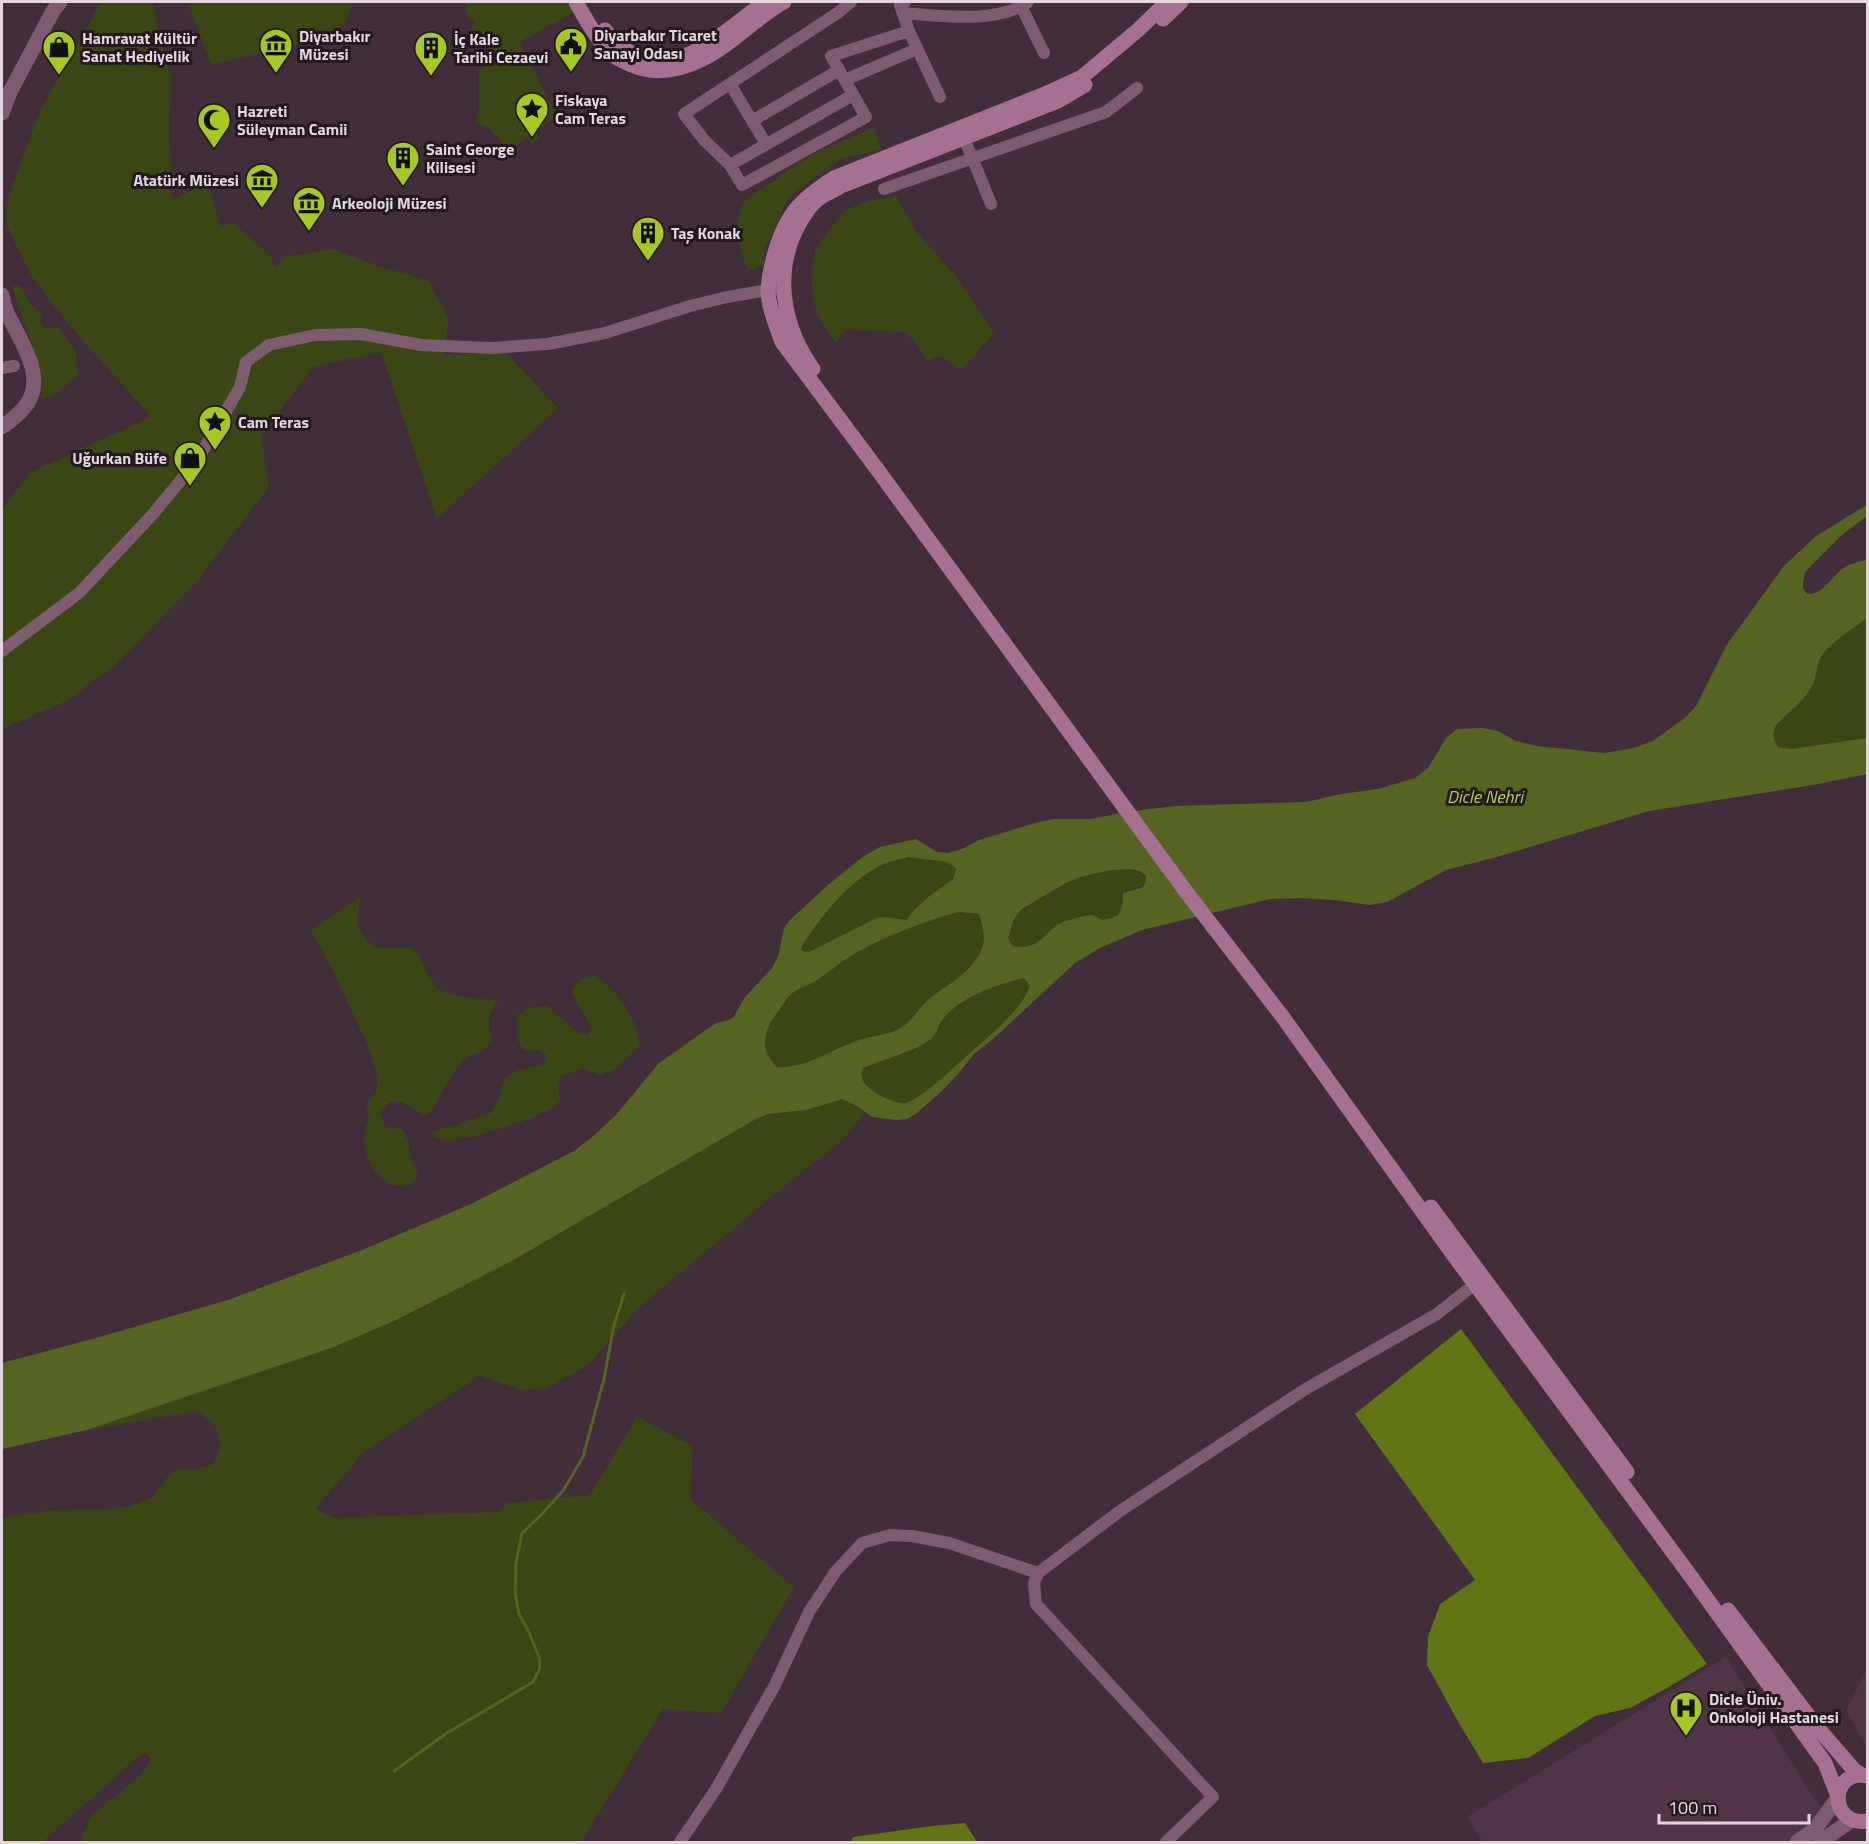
<svg xmlns="http://www.w3.org/2000/svg" width="1869" height="1844" font-family="'Titillium Web',sans-serif">
<style>
.built{fill:#503546}
.green{fill:#3b4615}
.forest{fill:#617515}
.water{fill:#556521;fill-rule:evenodd}
.lines{fill:none;stroke-linecap:round;stroke-linejoin:round}
.stream{stroke:#556521;stroke-width:3}
.minor{stroke:#7d5c70;stroke-width:12}
.tertiary{stroke:#7d5c70;stroke-width:15}
.secondary{stroke:#a57091;stroke-width:15}
.labels{text-anchor:middle;dominant-baseline:central;stroke-width:6;stroke-linejoin:round;paint-order:stroke}
.poi-label{font-size:16px;font-weight:bold;fill:#e3d6de;stroke:#23191f;text-anchor:start}
.water-label{font-size:18px;font-style:italic;fill:#b0cc56;stroke:#23191f}
</style>
<rect width="100%" height="100%" fill="#422e3a"/>
<path class="built" d="M1726 1657 1841 1842H1483L1467 1817Z
M1867 1670H1868L1867 1748 1846 1710Z"/>
<path class="green" d="M101 2H152L171 79 169 129 172 198 200 188 209 187 220 226 233 223 273 258 271 263 278 267 284 257 333 249 380 267 428 280 449 319 443 355 506 353 558 408 437 519 381 352 313 367 261 436 269 487 198 580 115 665 67 701 2 729V511L29 473 151 417 70 326 32 277 7 226V206L12 187 40 111Z
M188 2H353L345 24 327 38 211 65Z
M464 2H568L574 12 520 42 557 117 535 131 539 139 532 145 527 137 515 146 517 154 514 156 488 127 476 123 479 105V69L492 64 494 58V52L489 48H477L471 24 475 23 474 20 470 21Z
M874 127 881 150 842 158 809 181 788 198 765 249 763 264 755 270 747 269 735 229 744 200 813 154Z
M896 196 917 233 954 274 994 333 962 369 939 356 928 361 907 332 846 330 835 343 816 312 811 279 815 249 844 211 868 201Z
M20 285 31 305 42 314 40 318 41 324 45 329 58 327 77 354 75 363 79 375 53 395 40 399 43 382 38 362 12 287Z
M1867 618V738L1791 749 1778 747C1764 727 1784 718 1796 706 1802 701 1810 691 1813 684 1817 676 1816 664 1820 657 1830 642 1853 629 1867 618Z
M908 857 947 862 956 868 953 879 927 898 912 912 907 920H897L859 928 809 952 802 951 801 949C820 916 846 881 881 865 890 861 900 860 908 857Z
M1130 869 1145 874V884C1140 888 1124 891 1122 894 1121 898 1123 907 1119 914 1114 917 1107 921 1101 919 1095 917 1098 916 1092 915 1087 915 1068 920 1064 922 1044 930 1042 951 1013 946L1008 938 1014 919 1022 910 1066 883 1081 877 1111 870Z
M361 896C356 924 353 928 375 948H412C423 957 422 965 429 976 432 980 434 985 437 988 444 996 485 999 498 1001 487 1016 488 1022 492 1040L484 1051 466 1057 452 1075 430 1114 423 1115 402 1102H390L380 1112 385 1127 402 1129C414 1145 406 1158 418 1173L415 1180 404 1187 390 1184 375 1172 367 1157 364 1136 369 1118 366 1104 376 1093 378 1078 367 1043 330 965 311 930Z
M959 912 979 914C982 926 987 938 981 950 972 973 946 985 928 1000 917 1009 912 1022 899 1029 886 1036 872 1035 859 1040 831 1049 807 1069 777 1067 757 1048 765 1029 779 1010 783 1005 786 999 790 995 796 989 807 986 814 982 829 973 841 961 856 953 888 935 924 921 959 912Z
M596 976C621 993 635 1017 640 1046L614 1070 601 1075 583 1068 561 1076 558 1082 560 1101 549 1110 529 1119 475 1136 447 1140 433 1137 432 1132 489 1114 498 1101 505 1078 517 1071 544 1064 546 1055 540 1050C537 1050 533 1052 530 1051 514 1050 517 1026 518 1015L528 1008 548 1006 577 1032 589 1035 591 1027 572 994 574 986 585 977Z
M1025 978 1030 986C1025 1000 1013 1013 1003 1023 993 1033 982 1042 972 1051 957 1064 923 1098 906 1103 898 1105 874 1094 869 1088 863 1082 859 1076 863 1068 883 1060 915 1052 931 1038 937 1033 938 1025 943 1019 960 997 998 984 1025 978Z
M835 1099C847 1098 855 1105 864 1113L845 1138 777 1192 636 1310 590 1364 547 1388 521 1390 480 1376 363 1453 315 1509 334 1518 497 1512 507 1503 590 1495 637 1417 693 1446 690 1499 794 1587 721 1713 663 1709 581 1842H83L82 1835 91 1817 138 1777 151 1762 150 1757 145 1753 134 1760 45 1840 39 1842H2V1518L54 1510 112 1509 130 1506 153 1497 170 1474 178 1469H196L214 1464 221 1445 215 1425 197 1411 87 1430 334 1347 396 1320 510 1262 756 1119 769 1114 806 1110Z"/>
<path class="forest" d="M1461 1329 1707 1664 1667 1688 1630 1708 1595 1716 1528 1758 1483 1763 1460 1725 1427 1665 1428 1637 1440 1604 1475 1580 1355 1414Z
M965 1823 977 1842H851L853 1837 932 1826Z"/>
<path class="water" d="M1867 505V516L1843 534 1805 572 1803 582V589L1807 594C1822 596 1833 575 1845 567 1851 563 1860 562 1867 559V618C1853 629 1830 642 1821 657 1816 664 1817 676 1813 684 1810 691 1802 701 1796 706 1785 718 1764 727 1778 747L1791 749 1867 738V774L1813 785 1649 811 1497 857 1446 870 1387 902 1370 905 1334 900 1300 898 1270 899 1142 930 1100 948 1075 963 993 1039 974 1054 958 1074 943 1090 917 1113 907 1119 896 1120 872 1117 855 1105 842 1099 806 1110 768 1114 756 1119 510 1262 396 1320 334 1347 87 1430 2 1449V1363L96 1338 228 1300 362 1250 471 1204 574 1151 591 1138 616 1115 659 1063 716 1023 726 1021 733 1018 745 997 772 968 778 957 784 928 790 920 829 884 864 856 880 847 916 839 937 852 948 853 962 849 979 840 1035 823 1054 819H1092L1125 812 1175 806 1306 802 1341 794 1378 789 1415 778 1428 768 1446 738 1457 729 1482 728 1498 731 1516 741 1537 746 1604 753 1634 748 1653 741 1686 717 1696 706 1726 646 1783 567 1816 536ZM908 857 947 862 956 868 953 879 927 898 912 912 907 920 884 917 877 918 809 952 802 951 801 948C819 918 849 881 881 865 890 861 900 860 908 857ZM1111 870C1122 870 1138 866 1146 876L1145 884 1141 888 1123 893 1122 906 1119 914C1114 917 1107 921 1100 919 1095 917 1098 916 1092 915 1087 915 1068 920 1063 922 1044 930 1042 951 1013 946L1008 938 1014 919 1022 909 1066 883 1081 877ZM959 912 979 914C982 926 987 938 981 950 972 973 946 985 928 1000 917 1009 912 1022 899 1029 886 1036 872 1035 859 1040 831 1049 807 1069 777 1067 757 1048 765 1029 779 1010 783 1005 786 999 790 995 796 989 807 986 814 982 829 973 841 961 856 953 888 935 924 921 959 912ZM1024 978 1030 986C1025 1000 1013 1013 1003 1023 993 1033 982 1042 972 1051 957 1064 923 1098 906 1103 898 1105 875 1094 869 1088 863 1082 859 1076 863 1068 882 1060 916 1051 931 1039 937 1034 938 1025 943 1019 960 997 998 984 1024 978Z"/>
<g class="lines">
<path class="stream" d="M394 1771 447 1733 533 1682 540 1668 539 1657 528 1630 519 1614 515 1593 516 1563 522 1533 539 1517 563 1491 583 1457 604 1379 614 1325 624 1294"/>
<path class="minor" d="M851 2 839 12 684 114 704 140 730 165 742 185 866 117 831 56 909 31
M905 2 900 5 909 31 940 97
M1021 6 1044 53
M903 13C940 16 996 24 1028 2
M845 80 917 49
M730 84 766 144
M752 121 839 70
M964 138 991 204
M730 165 853 95
M884 189 1106 112 1137 88
M2 368 14 366
M2 651 79 593 153 514 195 463 216 429 240 387 246 362 269 345 315 335 361 334 421 345 491 348 548 344 605 333 690 306 727 297 768 290 785 289
M680 1842 716 1789 775 1685 809 1612 836 1571 862 1543 890 1535 912 1536 949 1543 1038 1573
M1166 1842 1213 1797 1036 1604 1034 1583 1038 1573 1120 1511 1304 1390 1437 1314 1480 1280"/>
<path class="tertiary" d="M2 113 10 92 53 11 60 2
M2 295C3 301 5 308 7 313 20 341 50 380 23 409 17 416 9 422 2 427
M1797 1842 1815 1829 1837 1799
M1820 1842 1852 1820"/>
<path class="secondary" d="M576 2C586 20 598 41 613 55 617 59 624 61 629 64 659 78 690 68 717 51 740 36 760 15 784 2
M1167 2 1138 30 1082 77 1045 94 834 178C799 200 785 216 774 256 771 267 769 278 768 288 768 307 776 325 782 342L877 469 1187 893 1282 1016 1452 1253 1692 1578 1825 1763 1838 1796
M1163 19 1181 2
M605 30C612 40 621 48 632 53 641 58 653 62 663 61 698 60 737 21 765 2
M813 369C783 327 773 273 798 226 803 217 809 206 817 200 824 194 834 191 841 186L1058 101 1085 85
M1431 1207 1627 1472
M1728 1610 1817 1727 1854 1770 1862 1775
M1867 1776C1830 1768 1827 1827 1868 1821"/>
</g>
<defs>
<g id="civic-pin" transform="scale(1.725)"><path d="M0 17L-7.5 6A9.5 9.5 0 1 1 7.5 6Z" fill="#a7c820" stroke="#23191f"/><path d="M-.6-6.5H3V-4.5H.6V-3L4-1V1h2V6H-6V1h2V-1L-.6-3ZM-1.2 2.5V6h2.4V2.5Z" fill="#111"/></g>
<g id="museum-pin" transform="scale(1.725)"><path d="M0 17L-7.5 6A9.5 9.5 0 1 1 7.5 6Z" fill="#a7c820" stroke="#23191f"/><path d="M0-6L6-3V-2H-6V-3ZM-5-1h2V3h-2ZM-1-1h2V3h-2ZM3-1h2V3H3ZM-6 4H6V6H-6Z" fill="#111"/></g>
<g id="shop-pin" transform="scale(1.725)"><path d="M0 17L-7.5 6A9.5 9.5 0 1 1 7.5 6Z" fill="#a7c820" stroke="#23191f"/><path d="M-5-2.5h2.3a2.7 3.5 0 0 1 5.4 0H5L5.5 6h-11ZM-1.5-2.5h3a1.5 2.3 0 0 0-3 0Z" fill="#111"/></g>
<g id="building-pin" transform="scale(1.725)"><path d="M0 17L-7.5 6A9.5 9.5 0 1 1 7.5 6Z" fill="#a7c820" stroke="#23191f"/><path d="M-4-6H4V6H1V3H-1V6H-4ZM-2.5-4.3h1.7v1.8h-1.7ZM.8-4.3h1.7v1.8H.8ZM-2.5-1h1.7V.8h-1.7ZM.8-1h1.7V.8H.8Z" fill="#111"/></g>
<g id="sight-pin" transform="scale(1.725)"><path d="M0 17L-7.5 6A9.5 9.5 0 1 1 7.5 6Z" fill="#a7c820" stroke="#23191f"/><path d="M0-6L1.8-2.2L6-1.7L2.9 1.2L3.7 5.4L0 3.3L-3.7 5.4L-2.9 1.2L-6-1.7L-1.8-2.2Z" fill="#111"/></g>
<g id="mosque-pin" transform="scale(1.725)"><path d="M0 17L-7.5 6A9.5 9.5 0 1 1 7.5 6Z" fill="#a7c820" stroke="#23191f"/><path d="M3.5-4.9A6 6 0 1 0 3.5 4.9A5 5 0 1 1 3.5-4.9Z" fill="#111"/></g>
<g id="hospital-pin" transform="scale(1.725)"><path d="M0 17L-7.5 6A9.5 9.5 0 1 1 7.5 6Z" fill="#a7c820" stroke="#23191f"/><path d="M-5-5h3v3.5h4V-5h3V5h-3V1.5h-4V5h-3Z" fill="#111"/></g>
</defs>
<g fill-rule="evenodd">
<use href="#civic-pin" x="571" y="44"/>
<use href="#museum-pin" x="276" y="45"/>
<use href="#shop-pin" x="59" y="47"/>
<use href="#building-pin" x="431" y="48"/>
<use href="#sight-pin" x="532" y="109"/>
<use href="#mosque-pin" x="214" y="120"/>
<use href="#building-pin" x="403" y="158"/>
<use href="#museum-pin" x="262" y="180"/>
<use href="#museum-pin" x="309" y="203"/>
<use href="#building-pin" x="648" y="233"/>
<use href="#sight-pin" x="215" y="422"/>
<use href="#shop-pin" x="190" y="458"/>
<use href="#hospital-pin" x="1686" y="1708"/>
</g>
<g class="labels">
<g class="poi-label">
<text x="594" y="35">Diyarbakır Ticaret<tspan x="594" dy="18">Sanayi Odası</tspan></text>
<text x="299" y="36">Diyarbakır<tspan x="299" dy="18">Müzesi</tspan></text>
<text x="82" y="38">Hamravat Kültür<tspan x="82" dy="18">Sanat Hediyelik</tspan></text>
<text x="454" y="39">İç Kale<tspan x="454" dy="18">Tarihi Cezaevi</tspan></text>
<text x="555" y="100">Fiskaya<tspan x="555" dy="18">Cam Teras</tspan></text>
<text x="237" y="111">Hazreti<tspan x="237" dy="18">Süleyman Camii</tspan></text>
<text x="426" y="149">Saint George<tspan x="426" dy="18">Kilisesi</tspan></text>
<text x="239" y="180" text-anchor="end">Atatürk Müzesi</text>
<text x="332" y="203">Arkeoloji Müzesi</text>
<text x="671" y="233">Taş Konak</text>
<text x="238" y="422">Cam Teras</text>
<text x="167" y="458" text-anchor="end">Uğurkan Büfe</text>
<text x="1709" y="1699">Dicle Üniv.<tspan x="1709" dy="18">Onkoloji Hastanesi</tspan></text>
</g>
<g class="water-label">
<text x="1485" y="796">Dicle Nehri</text>
</g>
</g>
<rect width="1869" height="1844" fill="none" stroke="#e3d6de" stroke-width="6"/>
<path d="M1659 1814v9h150v-9" fill="none" stroke="#e3d6de" stroke-width="3"/>
<text x="1668" y="1814" font-size="18" fill="#e3d6de" stroke="#23191f" stroke-width="4.5" paint-order="stroke">100 m</text>
</svg>
